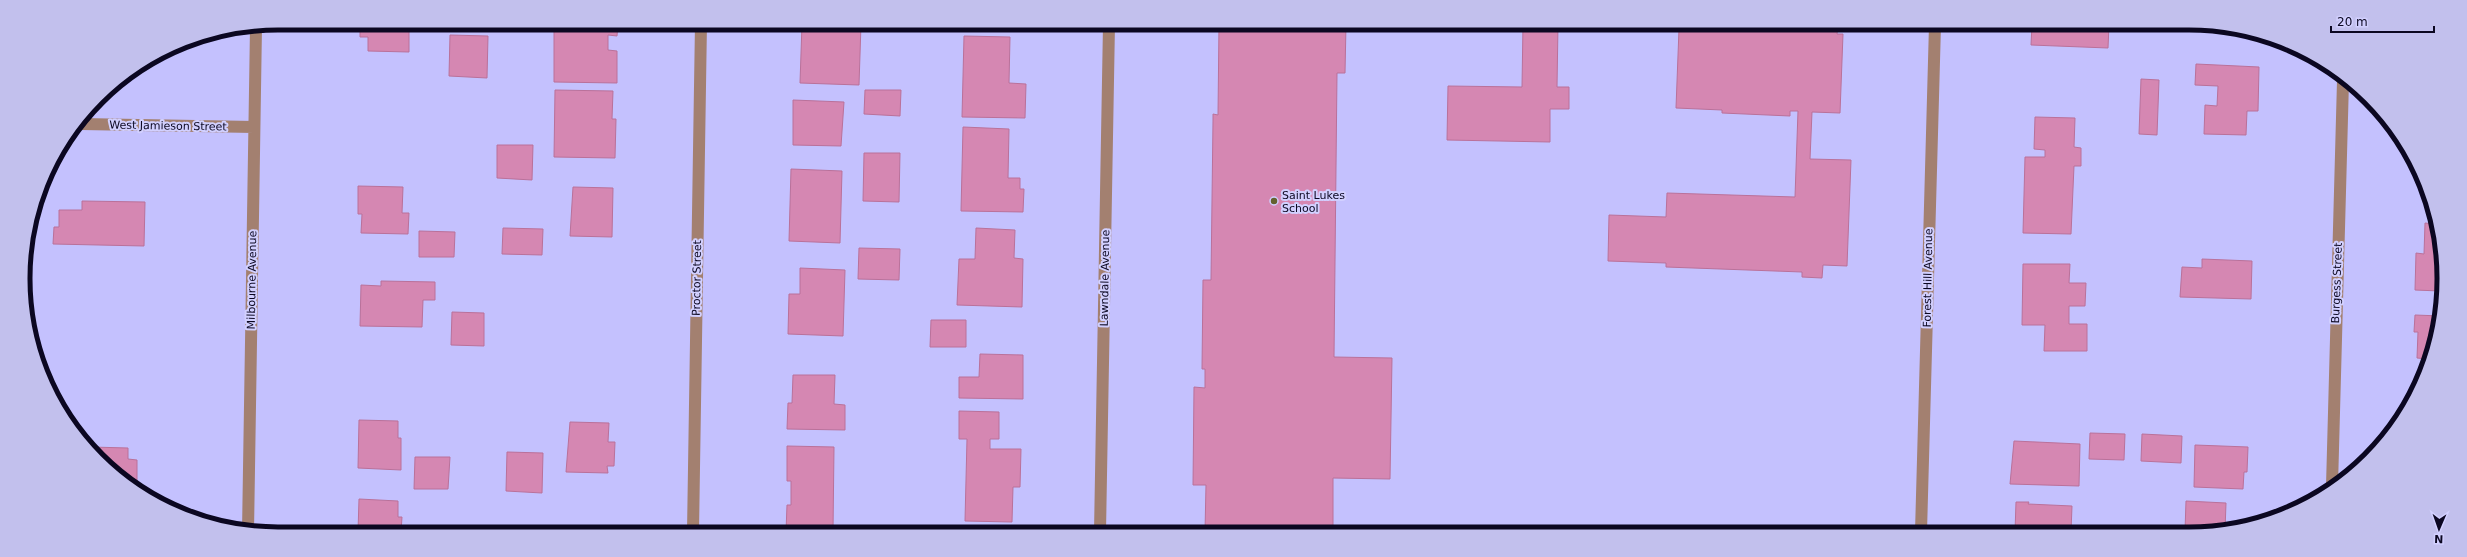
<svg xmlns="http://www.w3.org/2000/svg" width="2467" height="557" font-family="'DejaVu Sans',sans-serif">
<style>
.building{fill:#d587b2;stroke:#ba719a}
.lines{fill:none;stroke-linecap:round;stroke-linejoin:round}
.minor{stroke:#a38070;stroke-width:12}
.poi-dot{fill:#64612e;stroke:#d2d0ff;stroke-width:1.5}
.labels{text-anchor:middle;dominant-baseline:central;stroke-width:4;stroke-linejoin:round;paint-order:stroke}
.street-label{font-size:11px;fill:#0b0721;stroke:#d2d0ff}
.poi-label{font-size:11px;fill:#0b0721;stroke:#d2d0ff;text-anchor:start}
.rim{fill:none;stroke:#0b0721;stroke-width:5}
</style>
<rect width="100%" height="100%" fill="#c4c1fe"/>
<path class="building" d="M360 23H409V52L368 51V37H360Z
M554 23H618L617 36 608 35V50L617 51V83L554 82Z
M802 24H861L859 85 800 83Z
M985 24H1029V26Z
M1219 24H1346L1345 73H1337L1334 357 1392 358 1390 479 1333 478V532H1205L1206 485H1193L1194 387 1205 388V369H1202L1203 280H1211L1213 121V114L1218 115Z
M1523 24H1558L1557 87H1569V109H1550V142L1447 140 1448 86 1522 87Z
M1682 25H1838L1837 34H1843L1840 113 1812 112 1810 159 1851 160 1847 266 1823 265 1822 278 1802 277V272L1666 267V263L1608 261 1609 215 1666 217 1667 193 1795 197 1798 111H1790V116L1722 113V110L1676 108 1679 29H1682Z
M2032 25H2109L2108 48 2031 45Z
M450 35 488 36 487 78 449 76Z
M964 36 1010 37 1009 83 1026 84 1025 118 962 117Z
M2196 64 2259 67 2258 111H2247L2246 135 2204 134 2205 105 2217 106 2218 86 2195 85Z
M2141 79 2159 80 2157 135 2139 134Z
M555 90 613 91 612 119H616L615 158 554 157Z
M865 90H901L900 116 864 114Z
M793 100 844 102 841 146 793 145Z
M2035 117 2075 118 2074 147 2081 148V166H2074L2071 234 2023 233 2025 157H2045V150L2034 149Z
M963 127 1009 129 1008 178H1020V189H1024L1023 212 961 211Z
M497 145H533L532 180 497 178Z
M864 153H900L899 202 863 201Z
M791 169 842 171 840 243 789 241Z
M358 186 403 187 402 213H409L408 234 361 233 362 214H358Z
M573 187 613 188 612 237 570 236Z
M82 201 145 202 144 246 53 244 54 227H59V210H82Z
M2425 223 2436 224 2440 291 2415 290 2416 253 2424 254Z
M503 228 543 229 542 255 502 254Z
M976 228 1015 230 1014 258 1023 259 1022 307 957 305 959 259H975Z
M419 231 455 232 454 257H419Z
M859 248 900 249 899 280 858 279Z
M2202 259 2252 261 2251 299 2180 297 2182 267 2202 268Z
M2023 264H2070L2069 283H2086L2085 306H2069V324H2087V351H2044L2045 325H2022Z
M800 268 845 270 843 336 788 334 789 294H800Z
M381 281 435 282V300H423L422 327 360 326 361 285 381 286Z
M452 312 484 313V346L451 345Z
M2415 315 2441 316 2428 359 2417 358 2418 332H2414Z
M931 320H966V347H930Z
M980 354 1023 355V399L959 398V377H979Z
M793 375H835L834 404 845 405V430L787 429 788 403H792Z
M2414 380H2421L2413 398Z
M959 411 999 412V439H990V449H1021L1020 487H1013L1012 522 965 521 967 439H959Z
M359 420 398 421V438H401V470L358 468Z
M570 422 609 423 608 442H615L614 466H607L608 473 566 472Z
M2090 433 2125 434 2124 460 2089 459Z
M2142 434 2182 436 2181 463 2141 461Z
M2014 441 2080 444 2079 486 2010 484Z
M2195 445 2248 447 2247 472H2244L2243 489 2194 487Z
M787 446 834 447 833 532H786L787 505H791V481H787Z
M91 447 128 448V459L137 460V487Z
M507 452 543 453 542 493 506 491Z
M415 457H450L448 489H414Z
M359 499 398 501V517H402L401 532H358Z
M2186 501 2226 503 2225 531H2185Z
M2016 502H2029L2028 504 2072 506 2071 532H2015Z"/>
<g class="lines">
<path class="minor" d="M81 124 254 127
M2332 486 2343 81
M248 532 256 27
M693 532 701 23
M1100 532 1109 24
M1921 532 1935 25"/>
</g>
<circle class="poi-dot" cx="1274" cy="201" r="4"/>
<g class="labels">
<g class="street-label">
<text transform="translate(168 126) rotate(1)">West Jamieson Street</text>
<text transform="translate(697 278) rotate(-89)">Proctor Street</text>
<text transform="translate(1105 278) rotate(-89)">Lawndale Avenue</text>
<text transform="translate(1928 278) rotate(-89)">Forest Hill Avenue</text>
<text transform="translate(252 280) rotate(-89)">Milbourne Avenue</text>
<text transform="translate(2337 283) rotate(-88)">Burgess Street</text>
</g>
<g class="poi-label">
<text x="1282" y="195">Saint Lukes<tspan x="1282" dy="13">School</tspan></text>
</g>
</g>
<path d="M0 0H2467V557H0ZM278 30H2189A248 248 0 0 1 2437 278V279A248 248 0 0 1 2189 527H278A248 248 0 0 1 30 279V278A248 248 0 0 1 278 30Z" fill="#c2c0ed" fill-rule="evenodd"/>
<path class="rim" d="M278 30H2189A248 248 0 0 1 2437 278V279A248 248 0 0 1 2189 527H278A248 248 0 0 1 30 279V278A248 248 0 0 1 278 30Z"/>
<g transform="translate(2439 529) rotate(182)" stroke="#d2d0ff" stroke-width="3" paint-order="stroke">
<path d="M0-3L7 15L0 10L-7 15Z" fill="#0b0721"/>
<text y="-6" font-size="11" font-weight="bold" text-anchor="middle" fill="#0b0721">N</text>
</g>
<path d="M2331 26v6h103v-6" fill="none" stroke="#0b0721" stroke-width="2"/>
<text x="2337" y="26" font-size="12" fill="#0b0721" stroke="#d2d0ff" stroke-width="3" paint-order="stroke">20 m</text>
</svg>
